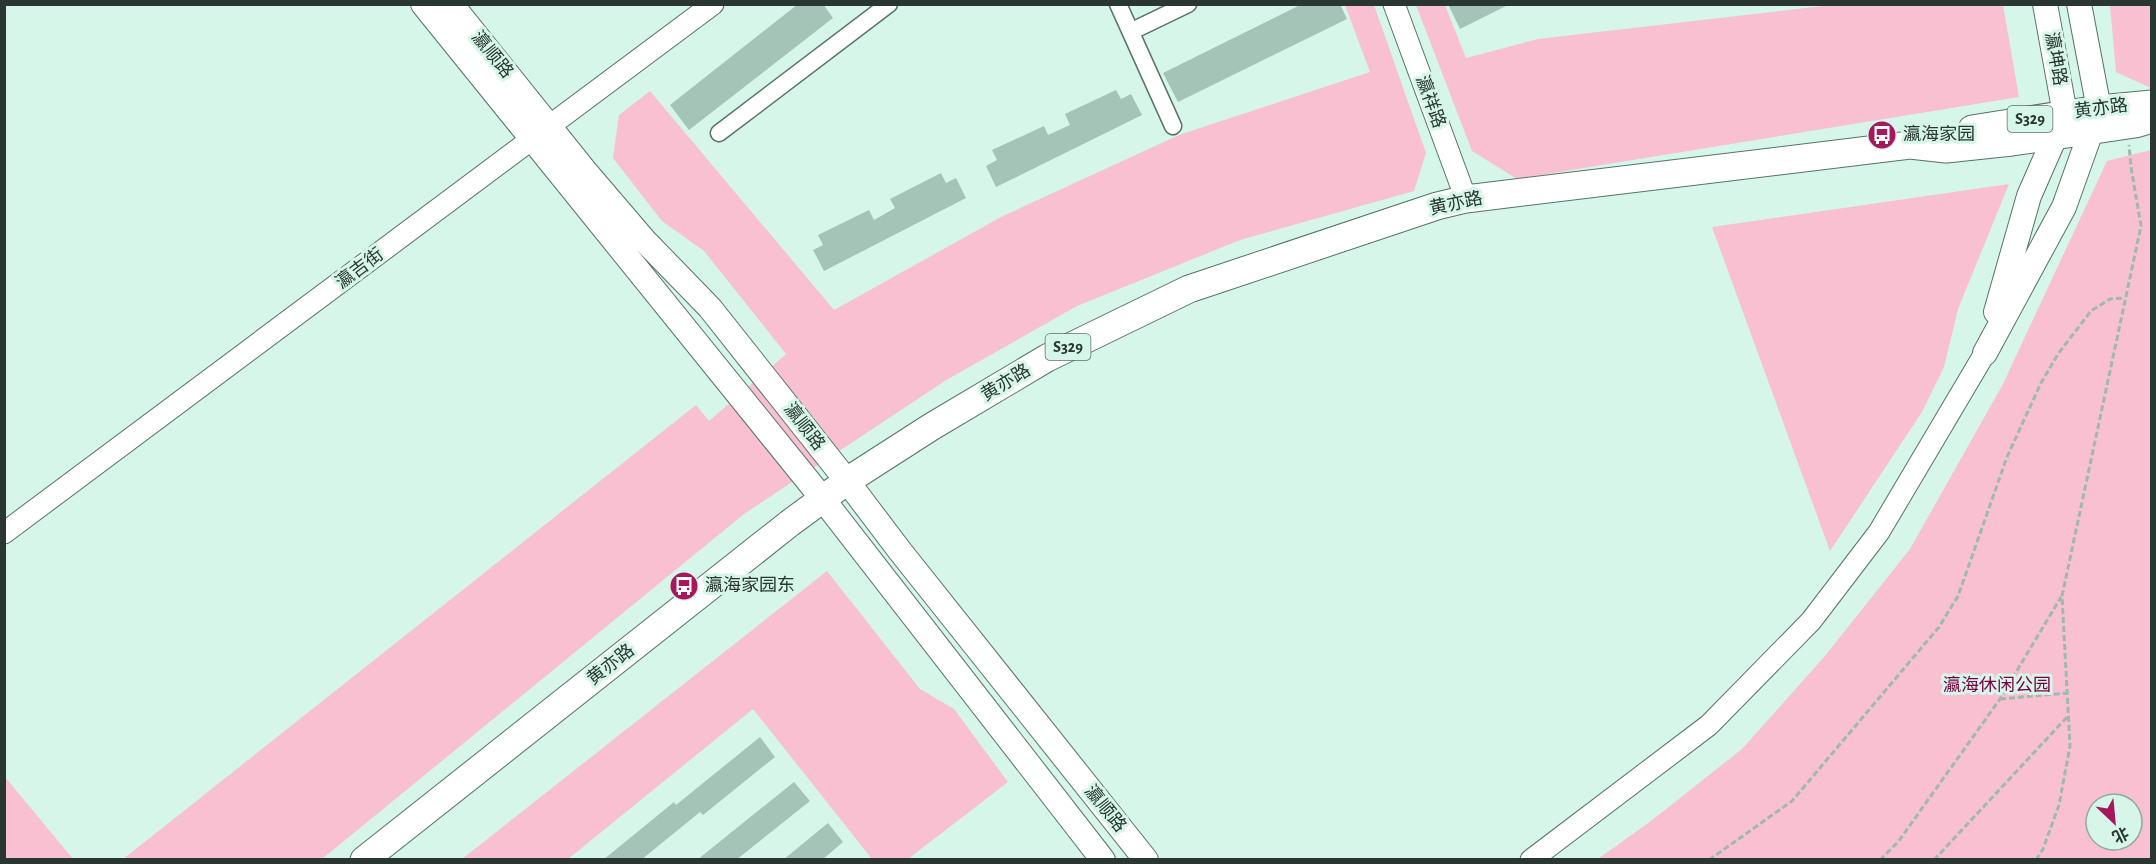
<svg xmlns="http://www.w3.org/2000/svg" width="2156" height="864" font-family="'Alegreya Sans','Noto Sans SC',sans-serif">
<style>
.green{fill:#f8c0d1;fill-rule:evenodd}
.building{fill:#a4c4b7}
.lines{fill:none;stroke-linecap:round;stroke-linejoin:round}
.minor-casing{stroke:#567367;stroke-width:19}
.tertiary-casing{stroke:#567367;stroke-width:23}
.secondary-casing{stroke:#567367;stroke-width:26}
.primary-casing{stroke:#567367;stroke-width:29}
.path{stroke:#9eb9ad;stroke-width:3;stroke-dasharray:6 3;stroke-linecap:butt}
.minor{stroke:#fff;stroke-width:16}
.tertiary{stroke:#fff;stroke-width:21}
.secondary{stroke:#fff;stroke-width:24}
.primary{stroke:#fff;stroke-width:27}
.labels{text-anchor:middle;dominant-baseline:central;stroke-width:6;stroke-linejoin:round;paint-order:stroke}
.shield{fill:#d5f6e8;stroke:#5d7068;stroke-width:1.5}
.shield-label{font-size:16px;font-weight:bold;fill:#293631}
.street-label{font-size:18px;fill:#293631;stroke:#d5f6e8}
.poi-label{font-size:18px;fill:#293631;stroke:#d5f6e8;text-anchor:start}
.park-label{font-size:18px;fill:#7c0041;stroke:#d5f6e8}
</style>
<rect width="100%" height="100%" fill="#d5f6e8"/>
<path class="green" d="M1345 5H1374L1426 153 1414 191 1240 240 1077 306 948 379 744 514 322 859 122 860 696 405 709 421 786 354 704 251 662 221 613 158 619 115 650 91 834 310 1001 217 1179 135 1370 72Z
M1416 5H1445L1466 58 1538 39 1832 5H2003L2019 97 1517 179 1472 151Z
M2110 5H2151V88L2116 72Z
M2151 150V859H1598L1651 821 1742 749 1825 656 1910 549 2003 384 2107 161ZM2096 804H2132V840H2096Z
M2009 184 1958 309 1944 367 1922 412 1830 551 1712 227Z
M827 571 920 689 954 709 1008 782 908 859H872L753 709 568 859H462Z
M5 777 73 859H5Z"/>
<path class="building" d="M798 4H823L833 18 689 130 670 105Z
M1302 4H1340L1347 19 1178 102 1163 73Z
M1448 4H1510L1460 29Z
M1116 90 1121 99 1131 94 1142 115 996 187 986 166 997 160 992 150 1044 126 1048 135 1070 125 1065 114Z
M941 173 946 183 956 178 966 198 824 271 813 250 823 245 818 235 869 210 874 220 895 208 890 199Z
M760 737 775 757 703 815 700 812 641 860H603L674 802 676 805Z
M794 782 810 801 736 860H697Z
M828 823 843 842 822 860H783Z"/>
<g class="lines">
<g class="minor-casing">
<path id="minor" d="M1118 4 1173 126
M1132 31 1188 4
M719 133 889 4"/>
</g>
<g class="tertiary-casing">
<path id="tertiary" d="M1394 4 1466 199
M4 533 713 4
M1531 860 1709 725 1811 621 1879 532 1985 353"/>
</g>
<g class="secondary-casing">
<path id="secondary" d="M423 4 822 498 1103 860
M451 4 585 171 644 240 710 308 847 481 900 551 1146 860
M1996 312 2029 196 2065 114 2045 4
M1985 353 2064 207 2099 109 2079 4"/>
</g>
<g class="primary-casing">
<path id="primary" d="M1972 129 2099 109 2152 104
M364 860 790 523 847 481 931 427 1047 358 1189 289 1437 206 1466 199 1910 145 1946 149 2012 142 2135 124 2152 119"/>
</g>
<path class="path" d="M2000 699 2067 693
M1709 860 1792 801 1939 627 1958 596 2007 457 2041 383 2058 354 2091 311 2110 299 2125 298
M1880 860 1898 842 2000 699 2061 597
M1934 860 2068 716
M2036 860 2043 849 2059 805 2070 746 2062 596 2141 226 2131 167 2129 145"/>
<use href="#minor" class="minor"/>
<use href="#tertiary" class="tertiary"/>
<use href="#secondary" class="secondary"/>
<use href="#primary" class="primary"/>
</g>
<defs>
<g id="bus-disc" transform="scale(1.5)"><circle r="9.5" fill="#a5185c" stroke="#d5f6e8"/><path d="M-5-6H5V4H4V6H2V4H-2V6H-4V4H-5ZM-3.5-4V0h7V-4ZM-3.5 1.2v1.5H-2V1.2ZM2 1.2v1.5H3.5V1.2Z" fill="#fff"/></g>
</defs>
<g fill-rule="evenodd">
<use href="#bus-disc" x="1882" y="135"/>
<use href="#bus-disc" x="684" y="586"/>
</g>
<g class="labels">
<g class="shield">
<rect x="2007.5" y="106" width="45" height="26" rx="4.5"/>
<rect x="1045.5" y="334" width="45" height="26" rx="4.5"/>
</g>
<g class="shield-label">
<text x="2030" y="119">S329</text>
<text x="1068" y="347">S329</text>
</g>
<g class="street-label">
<text transform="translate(492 55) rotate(51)">瀛顺路</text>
<text transform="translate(2055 59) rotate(80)">瀛坤路</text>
<text transform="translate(1430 102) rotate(70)">瀛祥路</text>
<text transform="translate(2101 109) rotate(-7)">黄亦路</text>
<text transform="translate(1456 204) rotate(-12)">黄亦路</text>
<text transform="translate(360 269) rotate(-37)">瀛吉街</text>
<text transform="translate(1006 383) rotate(-31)">黄亦路</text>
<text transform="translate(804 427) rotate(52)">瀛顺路</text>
<text transform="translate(611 665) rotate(-38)">黄亦路</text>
<text transform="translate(1105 809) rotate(51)">瀛顺路</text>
</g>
<g class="poi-label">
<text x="1903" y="135">瀛海家园</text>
<text x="705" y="586">瀛海家园东</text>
</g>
<g class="park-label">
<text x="1997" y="686">瀛海休闲公园</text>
</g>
</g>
<rect width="2156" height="864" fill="none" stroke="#293631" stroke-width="12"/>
<g transform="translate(2114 822) rotate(154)"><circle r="28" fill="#d5f6e8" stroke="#90a99f" stroke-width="1.5"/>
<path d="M0-4.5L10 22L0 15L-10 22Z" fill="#a5185c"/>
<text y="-9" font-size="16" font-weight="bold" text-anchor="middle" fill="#293631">北</text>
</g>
</svg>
